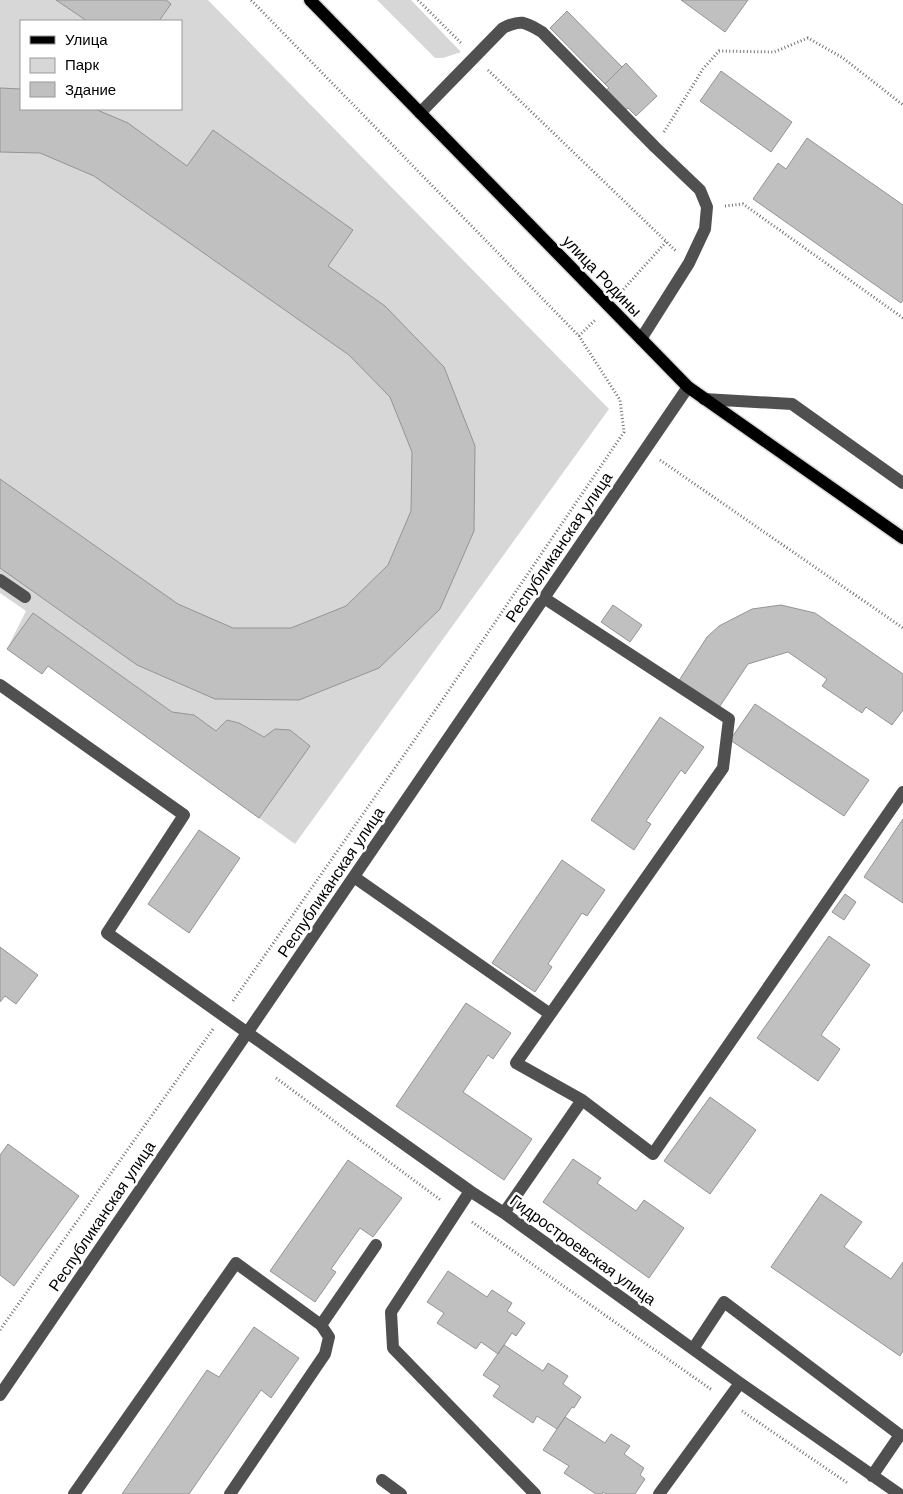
<svg xmlns="http://www.w3.org/2000/svg" width="903" height="1494" font-family="Arial,sans-serif">
<style>
.green{fill:#d7d7d7;fill-rule:evenodd}
.building{fill:#c0c0c0;stroke:#949494}
.lines{fill:none;stroke-linecap:round;stroke-linejoin:round}
.major-casing{stroke:#dbdbdb;stroke-width:15}
.path{stroke:#727272;stroke-width:3;stroke-dasharray:1 2.5;stroke-linecap:butt}
.minor{stroke:#505050;stroke-width:12}
.major{stroke:#000;stroke-width:12}
.labels{text-anchor:middle;dominant-baseline:central;stroke-width:5;stroke-linejoin:round;paint-order:stroke}
.street-label{font-size:16px;fill:#000;stroke:#fff}
</style>
<rect width="100%" height="100%" fill="#fff"/>
<path class="green" d="M0 0H208L609 409 295 844 48 666 42 674 7 649 26 611 0 593ZM21 21H181V109H21Z
M377 0H411L461 52 443 58H435Z"/>
<path class="building" d="M56 0H166L171 4 159 21H87Z
M681 0H748L725 32Z
M567 11 622 67 605 84 550 28Z
M626 63 657 96 636 116 628 108 625 110 606 90 609 88 605 84Z
M721 71 792 122 771 152 700 101Z
M0 88 21 89V109H95L128 123 187 166 213 130 353 230 328 266 385 306 444 367 475 446 474 531 440 609 379 668 299 700 215 699 137 665 0 568V479L178 604 233 628H291L346 606 388 565 411 511 412 452 390 397 349 355 94 176 40 153 0 152Z
M807 138 903 205V300L901 303 753 199 778 163 786 169Z
M613 605 642 625 630 642 601 622Z
M781 605 815 613 903 674V710L892 725 866 707 862 713 822 686 827 679 788 652 748 664 718 709 678 682 707 637 719 626 752 609Z
M33 613 172 712 194 715 216 731 227 720 239 723 264 737 275 729 290 730 310 746 259 818 48 666 42 674 7 649Z
M755 704 869 780 844 816 730 740Z
M660 717 704 747 685 774 681 770 646 821 651 824 634 850 591 820Z
M903 819V903L864 877Z
M199 830 240 858 189 933 148 904Z
M562 860 605 890 587 916 582 913 548 964 552 967 535 992 492 963Z
M845 894 856 902 844 920 832 912Z
M829 936 870 965 821 1035 840 1049 818 1081 757 1038Z
M0 947 38 975 16 1004 5 996 0 1002Z
M466 1003 511 1033 493 1059 488 1055 463 1092 532 1139 504 1180 396 1106Z
M710 1097 756 1130 710 1194 664 1161Z
M8 1144 79 1196 14 1286 0 1275V1155Z
M573 1159 601 1178 597 1183 636 1211 644 1200 684 1228 649 1278 543 1202Z
M348 1160 402 1198 373 1237 360 1228 331 1269 336 1272 315 1302 270 1271Z
M821 1194 862 1222 844 1247 891 1279 903 1262V1351L900 1356 771 1267Z
M448 1271 487 1297 492 1290 512 1303 507 1311 525 1323 516 1336 512 1333 498 1354 481 1342 476 1349 437 1323 444 1313 427 1302Z
M254 1327 299 1358 271 1398 261 1390 189 1494H122L207 1370 219 1377Z
M504 1345 543 1371 548 1363 568 1376 563 1384 581 1397 574 1408 572 1407 557 1429 537 1416 533 1423 493 1396 500 1386 483 1375Z
M565 1417 605 1443 611 1434 630 1446 624 1454 644 1468 640 1475 645 1479 635 1494H606L603 1492 602 1494H596L564 1473 569 1466 543 1450Z"/>
<g class="lines">
<g class="major-casing">
<path id="major" d="M310 0 688 387 903 538"/>
</g>
<path class="path" d="M418 0 462 44
M488 70 676 251
M664 132 703 69 719 51 774 52 808 38 843 58 903 105
M725 206 743 204 903 318
M621 292 666 242
M579 336 596 319
M660 460 903 628
M233 1001 443 699 624 432 620 400 579 336 251 0
M276 1078 442 1201
M472 1222 712 1390
M0 1330 213 1029
M742 1411 849 1484"/>
<path class="minor" d="M420 113 503 28C521 19 525 22 542 32L655 147 700 190 707 207 705 229 689 263 641 339
M704 399 792 404 903 483
M0 580 25 597
M544 598 729 719 723 768 516 1063 582 1100 653 1154 903 792
M0 685 184 815 107 933 470 1191 504 1213 740 1383 899 1494
M354 877 550 1014
M470 1191 391 1312 393 1348 535 1494
M504 1213 582 1100
M321 1325 376 1245
M693 1349 724 1302 900 1435 872 1476
M0 1395 688 387
M382 1480 401 1494
M74 1494 236 1263 321 1325 329 1337 325 1354 230 1494
M659 1494 740 1383"/>
<use href="#major" class="major"/>
</g>
<g class="labels">
<g class="street-label">
<text transform="translate(602 276) rotate(46)">улица Родины</text>
<text transform="translate(559 547) rotate(-56)">Республиканская улица</text>
<text transform="translate(331 882) rotate(-56)">Республиканская улица</text>
<text transform="translate(102 1216) rotate(-56)">Республиканская улица</text>
<text transform="translate(583 1250) rotate(36)">Гидростроевская улица</text>
</g>
</g>
<rect x="20" y="20" width="162" height="90" fill="#ffffff" stroke="#999999"/>
<rect x="30" y="36" width="25" height="8" fill="#000000" stroke="#999999"/>
<text x="65" y="45" font-size="15" fill="#000000">Улица</text>
<rect x="30" y="58" width="25" height="15" fill="#d7d7d7" stroke="#999999"/>
<text x="65" y="70" font-size="15" fill="#000000">Парк</text>
<rect x="30" y="82" width="25" height="15" fill="#c0c0c0" stroke="#999999"/>
<text x="65" y="95" font-size="15" fill="#000000">Здание</text>
</svg>
